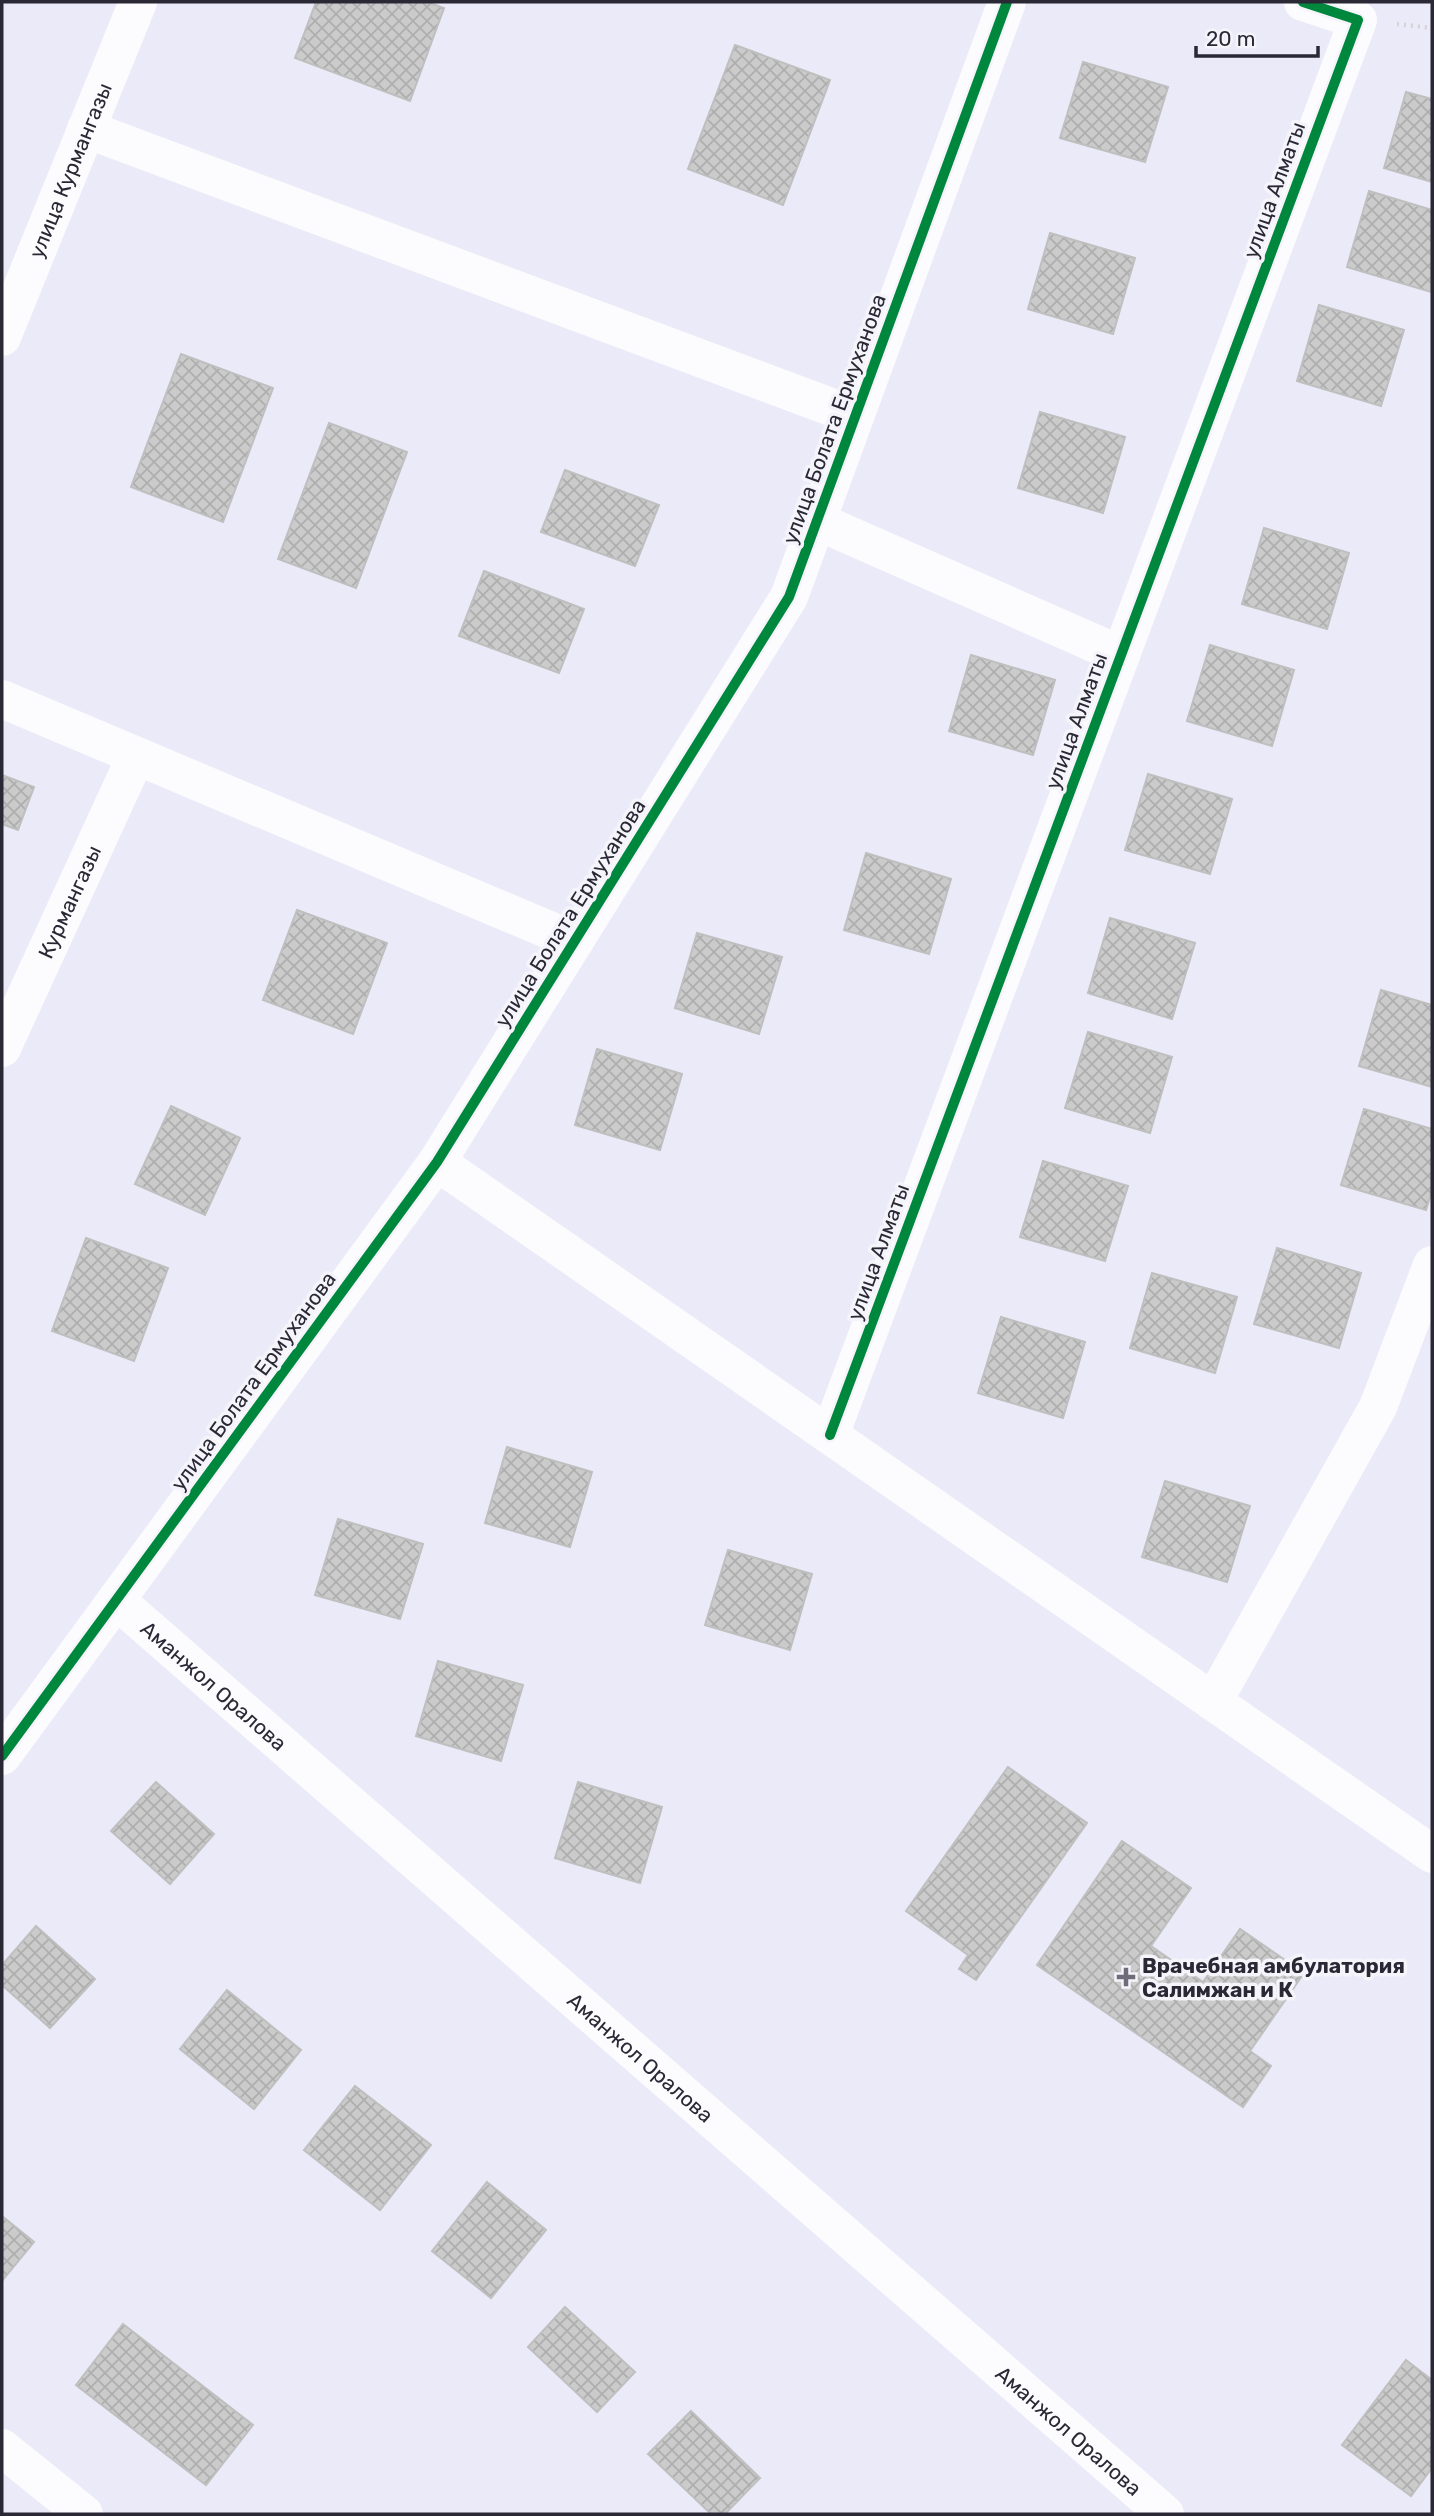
<svg xmlns="http://www.w3.org/2000/svg" width="1434" height="2516" font-family="Rubik,sans-serif">
<style>
.building{fill:url(#building-cross-hatch);stroke:#bebfbe;stroke-width:2}
.lines{fill:none;stroke-linecap:round;stroke-linejoin:round}
.path{stroke:#d3d3d7;stroke-width:4.5;stroke-dasharray:2 5;stroke-linecap:butt}
.minor{stroke:#fcfcfe;stroke-width:38}
.cycleway-casing{stroke:#f4f4fa;stroke-width:15}
.cycleway{stroke:#00873e;stroke-width:10}
.poi-dot{fill:#6e6c79;stroke:#f4f4fa;stroke-width:2.5}
.labels{text-anchor:middle;dominant-baseline:central;stroke-width:7;stroke-linejoin:round;paint-order:stroke}
.street-label{font-size:21px;fill:#2a2835;stroke:#f4f4fa}
.poi-label{font-size:21px;font-weight:bold;fill:#2a2835;stroke:#f4f4fa;text-anchor:start}
</style>
<defs>
<pattern id="building-cross-hatch" width="8" height="8" patternUnits="userSpaceOnUse" patternTransform="scale(1.75)"><rect width="8" height="8" fill="#cbcbcb"/><path d="M0 0l8 8M0 8l8-8" fill="none" stroke="#aeaeaf"/></pattern>
</defs>
<rect width="100%" height="100%" fill="#ebeaf8"/>
<path class="building" d="M316 2H427L444 8 410 101 295 58Z
M735 45 830 80 783 205 688 169Z
M1083 62 1168 87 1145 162 1060 138Z
M1406 92 1432 99V182L1384 168Z
M1369 191 1432 210 1431 292 1347 267Z
M1050 233 1135 258 1113 334 1028 309Z
M1319 305 1404 330 1381 406 1297 381Z
M181 354 273 388 223 522 131 487Z
M1040 412 1125 437 1103 513 1018 488Z
M329 423 407 452 356 588 278 559Z
M565 470 659 505 635 566 541 532Z
M1264 528 1349 553 1327 629 1242 604Z
M484 571 584 609 559 673 459 636Z
M1210 645 1294 670 1272 746 1187 721Z
M971 655 1055 680 1033 755 949 731Z
M1148 774 1232 799 1210 874 1125 850Z
M2 775 34 787 18 830 2 824Z
M866 853 951 879 929 954 844 930Z
M297 910 387 943 353 1034 263 1000Z
M1110 918 1195 943 1172 1019 1088 993Z
M697 933 782 957 759 1034 675 1008Z
M1381 990 1432 1005V1087L1359 1066Z
M1088 1032 1172 1057 1150 1133 1065 1108Z
M597 1049 682 1074 660 1150 575 1125Z
M171 1106 240 1138 205 1215 135 1184Z
M1364 1109 1432 1129V1190L1426 1210 1341 1185Z
M1043 1161 1128 1186 1105 1261 1020 1237Z
M86 1238 168 1268 134 1361 52 1331Z
M1277 1248 1361 1273 1339 1348 1254 1324Z
M1152 1273 1237 1297 1215 1373 1130 1348Z
M1001 1317 1085 1342 1063 1418 978 1393Z
M507 1447 592 1472 570 1547 485 1523Z
M1165 1481 1250 1506 1227 1582 1142 1557Z
M338 1519 423 1544 400 1619 315 1595Z
M728 1550 812 1574 790 1650 705 1625Z
M438 1661 523 1685 501 1761 416 1736Z
M1008 1767 1087 1823 976 1980 959 1969 968 1955 906 1911Z
M156 1782 214 1834 170 1884 111 1831Z
M578 1782 662 1807 640 1883 555 1858Z
M1122 1841 1191 1888 1151 1946 1203 1982 1240 1929 1304 1973 1250 2051 1271 2066 1243 2107 1037 1965Z
M36 1926 95 1979 50 2028 2 1985V1965Z
M227 1990 301 2050 254 2109 180 2049Z
M355 2086 431 2145 380 2210 304 2150Z
M487 2182 546 2230 491 2298 432 2251Z
M2 2216 34 2242 2 2281Z
M565 2307 635 2372 597 2412 528 2347Z
M123 2324 253 2425 206 2485 76 2385Z
M1406 2360 1432 2380V2468L1411 2496 1342 2445Z
M691 2411 760 2478 725 2514H711L648 2454Z"/>
<g class="lines">
<path class="path" d="M1397 24 1432 28"/>
<g class="minor">
<path d="M86 129 855 416"/>
<path id="s1" d="M2 337 138 2"/>
<path d="M817 521 1121 655"/>
<path d="M2 699 575 941"/>
<path id="s2" d="M2 1048 136 756"/>
<path d="M437 1162 1432 1854"/>
<path d="M830 1435 1358 20 1303 2"/>
<path id="s3" d="M116 1600 1165 2514"/>
<path d="M1213 1702 1378 1407 1432 1265"/>
<path d="M2 1756 437 1162 789 597 1007 2"/>
<path d="M2 2448 84 2514"/>
</g>
<g class="cycleway-casing">
<path id="cycleway" d="M830 1435 1358 20 1303 2
M2 1756 437 1162 789 597 1007 2"/>
</g>
<use href="#cycleway" class="cycleway"/>
</g>
<path class="poi-dot" d="M1122.5 1966.5h7v7h7v7h-7v7h-7v-7h-7v-7h7z"/>
<g class="labels">
<g class="street-label">
<text stroke="none"><textPath href="#s1" startOffset="180">улица Курмангазы</textPath></text>
<text transform="translate(1274 190) rotate(-70)">улица Алматы</text>
<text transform="translate(834 419) rotate(-70)">улица Болата Ермуханова</text>
<text transform="translate(1076 721) rotate(-70)">улица Алматы</text>
<text stroke="none"><textPath href="#s2" startOffset="161">Курмангазы</textPath></text>
<text transform="translate(570 913) rotate(-58)">улица Болата Ермуханова</text>
<text transform="translate(878 1252) rotate(-70)">улица Алматы</text>
<text transform="translate(253 1381) rotate(-54)">улица Болата Ермуханова</text>
<text stroke="none"><textPath href="#s3" startOffset="130">Аманжол Оралова</textPath></text>
<text stroke="none"><textPath href="#s3" startOffset="696">Аманжол Оралова</textPath></text>
<text stroke="none"><textPath href="#s3" startOffset="1264">Аманжол Оралова</textPath></text>
</g>
<g class="poi-label">
<text x="1142" y="1965">Врачебная амбулатория<tspan x="1142" dy="24">Салимжан и К</tspan></text>
</g>
</g>
<rect width="1434" height="2516" fill="none" stroke="#2a2835" stroke-width="7"/>
<path d="M1196 46v10h122v-10" fill="none" stroke="#2a2835" stroke-width="3.5"/>
<text x="1206" y="46" font-size="21" fill="#2a2835" stroke="#f4f4fa" stroke-width="5" paint-order="stroke">20 m</text>
</svg>
